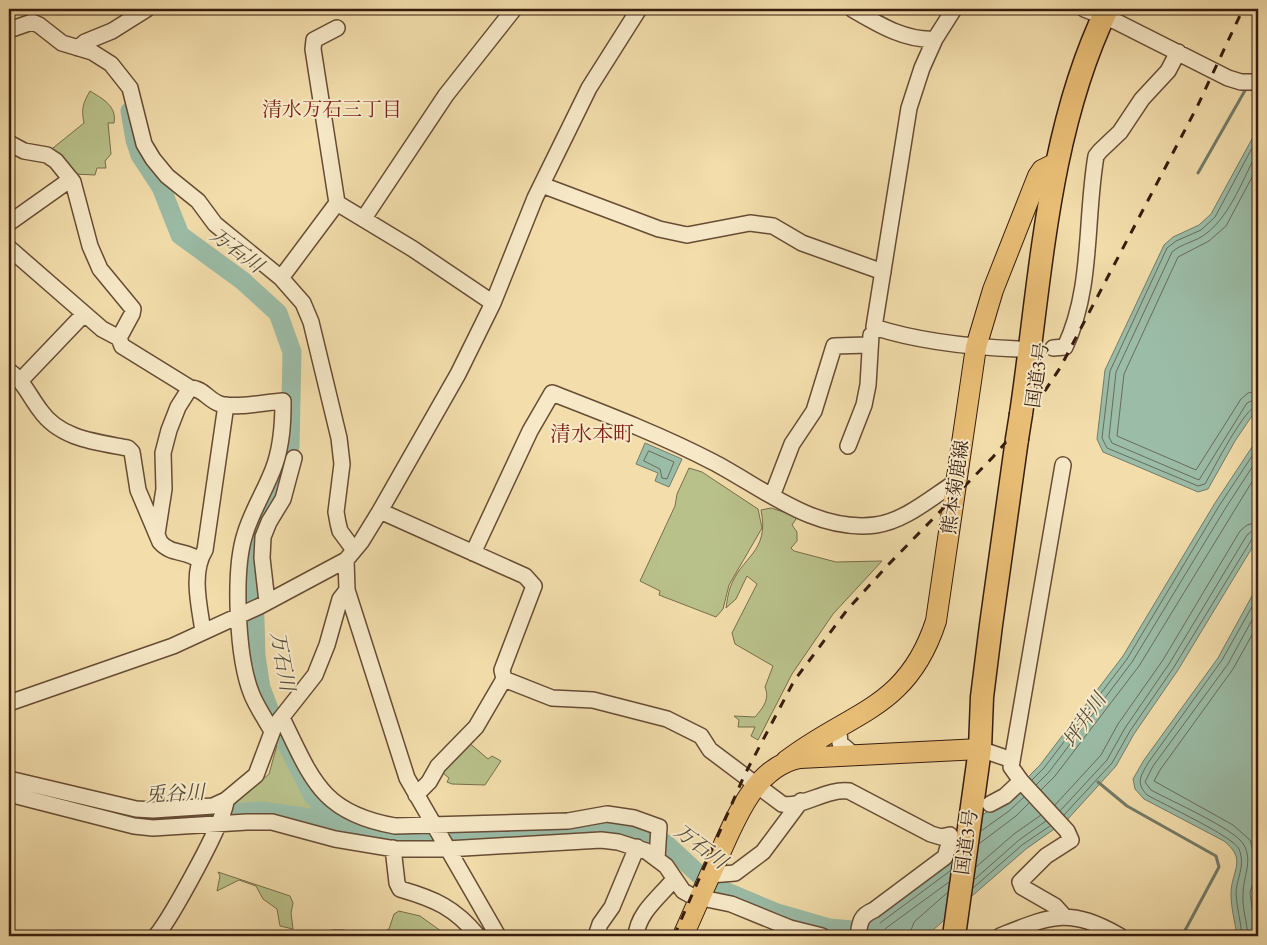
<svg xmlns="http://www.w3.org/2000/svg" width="1267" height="945" font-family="'EB Garamond','Noto Serif JP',serif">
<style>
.green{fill:#b9c18a;stroke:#786e4c}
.water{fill:#9bbca7;stroke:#737c6a}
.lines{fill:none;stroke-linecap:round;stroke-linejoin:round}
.shore{stroke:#696c5a;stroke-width:1}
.stream{stroke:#737c6a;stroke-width:3}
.river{stroke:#9bbca7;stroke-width:19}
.minor-casing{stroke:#664c35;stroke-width:18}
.major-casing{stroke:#371c0e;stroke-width:22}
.highway-casing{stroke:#371c0e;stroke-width:25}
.minor{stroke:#f7e9c8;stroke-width:15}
.major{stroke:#e9be76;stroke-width:20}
.highway{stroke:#e9be76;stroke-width:22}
.rail{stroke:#371c0e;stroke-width:3;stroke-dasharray:9 9;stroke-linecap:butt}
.highway-bridge-casing{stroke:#371c0e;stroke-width:25;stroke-linecap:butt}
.highway-bridge{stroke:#e9be76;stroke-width:22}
.labels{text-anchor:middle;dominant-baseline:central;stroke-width:4;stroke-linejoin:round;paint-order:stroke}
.street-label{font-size:19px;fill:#371c0e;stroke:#f7e9c8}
.neighbourhood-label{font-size:20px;fill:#7a1f14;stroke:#f7e9c8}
.water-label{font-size:20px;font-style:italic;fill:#554c3c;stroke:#f7e9c8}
.quarter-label{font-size:21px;fill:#7a1f14;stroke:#f7e9c8}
</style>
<rect width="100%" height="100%" fill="#f2ddab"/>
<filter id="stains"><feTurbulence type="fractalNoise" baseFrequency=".004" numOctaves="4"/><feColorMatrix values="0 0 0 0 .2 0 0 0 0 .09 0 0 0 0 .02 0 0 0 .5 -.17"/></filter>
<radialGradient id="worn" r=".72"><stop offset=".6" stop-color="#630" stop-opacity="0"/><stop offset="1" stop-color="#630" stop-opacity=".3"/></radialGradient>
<path class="green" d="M90 91C103 99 117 106 114 123H108L111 154 105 161 106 168H97L95 175 74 174 48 152 84 123C81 109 83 103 90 91Z
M689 468 702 472 758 509 762 528 729 585 723 609 716 617 659 595 660 591 640 581 675 506 677 494Z
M771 508 793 515 796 519 792 525 797 532V541L791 548 794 551 836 562 882 561 833 614 792 674 758 740 751 736 755 727H738L739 720 734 716 755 717C763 708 770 699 765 687L773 666 735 644 732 633 757 584 747 576 736 599 726 608C727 601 728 594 730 588 741 556 770 553 761 510Z
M467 741 488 759 492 756 501 761 485 785 452 784 447 782 449 778 439 770Z
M280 743 300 784 326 818 266 804 233 805 269 774 277 745Z
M218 872 290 896 293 903 291 913 293 929 280 926 277 909 263 899 256 886 239 880 217 891 220 876Z
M399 911 420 916 448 936H374L389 929 394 914Z
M332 930H344L354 936H325Z"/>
<path class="water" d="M1258 128V407L1235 441 1208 489 1198 492 1103 452 1097 439 1105 370 1164 245 1173 237 1199 225 1211 214Z
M1258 438V538L1178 670 1134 734 1116 766 1067 820 1026 849 926 936H861L866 918 982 815 1003 802 1040 765 1123 656 1215 503Z
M645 443 682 459 669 487 655 481 658 473 636 464Z
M1258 585V936H1237C1235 922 1231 908 1231 894 1231 871 1248 860 1224 841L1144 799 1135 789 1133 779 1144 760 1218 658Z"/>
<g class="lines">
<path class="shore" d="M1258 137 1215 217 1201 230 1176 241 1167 248 1110 371 1102 438 1107 448 1198 486 1205 484C1213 470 1245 406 1258 405
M1258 150C1244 177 1231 214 1207 233 1196 242 1182 243 1172 252L1116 372 1109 437 1112 443 1199 480 1247 403 1258 398
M1258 166 1226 226 1209 241 1178 257 1124 374 1117 436 1196 470 1241 399 1248 393 1258 391
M649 451 674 462 667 479 662 478 660 469 644 461Z
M1032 780 1044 768 1127 659 1219 506 1258 447
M1036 785 1049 772 1132 662 1225 509 1258 458
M1041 790 1055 776 1139 666 1258 472
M1055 805 1101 755 1118 724 1163 660 1240 531 1247 525 1258 522
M1060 811 1107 760 1125 728 1169 664 1247 535 1252 531 1258 530
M1064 815 1112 763 1130 731 1174 667 1252 539 1258 536
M981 831 1009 811 1024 797
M980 843 1016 816 1029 803
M976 867 1014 834 1041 815
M975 879 1019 840 1046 821
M973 888 1022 845 1050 826
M872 936 876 926 950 871
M880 936 882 931 949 882
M909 936 914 922 947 893
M1242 936C1241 922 1237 909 1236 894 1236 879 1246 866 1239 849 1234 837 1163 804 1147 795 1136 783 1140 777 1148 763L1222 660 1258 596
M1248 936C1247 922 1242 908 1243 894 1243 877 1253 862 1244 845 1237 830 1169 800 1151 790L1145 782 1153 766 1228 664 1258 609
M1256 936 1250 893 1255 875V858L1250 840 1233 825 1154 781 1160 770 1233 669 1258 624"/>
<path class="stream" d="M1198 173 1247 87
M1098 782 1127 806 1216 856 1219 867 1182 936
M846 936 849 931"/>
<path class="river" d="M130 111 135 140 140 155 161 187 180 235 243 281 278 313 292 352 290 447 283 470 254 533 250 558 254 584 256 656 261 688 269 709 302 774 313 796 345 826
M101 811 157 819 261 811 304 817 401 837 573 828 617 829 639 832 666 844 705 880 727 892 777 913 829 928 876 932"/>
<g class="minor-casing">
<path id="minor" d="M852 9C878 24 905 41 935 39
M954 9 935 39 922 68 909 108 874 327C920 342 970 347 1018 349
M1084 9 1117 22 1228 78 1241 82H1258
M9 30 32 22 39 25 62 43 92 52 111 64 130 88 144 144 153 159 167 176 198 201 215 224 281 278 303 303 311 322 339 438 342 464 336 512 338 523 340 531 354 550
M78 48 85 42 112 31 147 9
M9 143 24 151 47 155 56 161 73 182 90 246 100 269 133 309 132 314 119 338 122 346 190 388C203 388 208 400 220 404 235 409 266 402 283 401 283 423 282 443 275 464 267 488 252 510 245 534 233 571 237 659 252 695 257 707 265 719 272 731
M542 185 659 229 687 235 750 223 773 226 802 243 883 272
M337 203 413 249 493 303
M364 218 446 95 514 9
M9 223 71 179
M9 248 102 329 119 338
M281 278 337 203 313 49 314 40 337 28
M1053 348 1065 347C1093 288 1085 220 1096 156L1100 151 1120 132 1142 99 1168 71 1178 52
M9 371C23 380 30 397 40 410 60 439 96 442 128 448L132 452 138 490 160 542C171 555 186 550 199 560
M21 380 84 314
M848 446 864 405 868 385 871 335
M1063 465 1011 767 1021 781 1067 831 1071 840 1046 856 1020 882 1022 887 1055 906 1064 916
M772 496 792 444 814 411 834 346 868 345
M380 511 525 576 534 586 502 670 504 679 476 727 438 766 429 782 416 795
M157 534 164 489 163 453 169 430 178 407 190 388
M473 553 530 431 552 393C606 414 661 435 713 462 763 488 815 533 876 525 905 521 932 497 956 482
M346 560 347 590 407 778 498 936
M267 602 262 558 263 537 269 522 283 499 294 458
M203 631C199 605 191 572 205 550L226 405
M504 679 552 698 593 700 667 719 701 736 710 750 782 804C801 809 826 788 849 791L931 834 941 837 950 835
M9 703 173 646 260 606 346 560 361 542 380 511 458 374 493 303 535 198 589 88 639 9
M282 718C312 779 321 813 395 826L568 821 607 814 634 818 659 827 657 859
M842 726 839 733 840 743 854 755
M980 749 1012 760
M9 779 136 809 153 810 213 806 226 800 256 775 274 727 315 675 327 645 340 599 347 590
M9 794 134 826 153 828 247 822H272L335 839 395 849H447L601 840 618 842 646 851 666 866 683 891 692 896 731 904 790 928 822 936
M990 804 1005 796 1021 781
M393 848 397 883 400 889C435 899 455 908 478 936
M710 875 735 873 763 852 801 801
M156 936C170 919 227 818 226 800
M596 936 600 924 612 907 637 847
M636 936C638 912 660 897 674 879
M858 936C860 922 860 916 874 910L945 857 949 844 946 836
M1000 936C1053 915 1068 907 1120 936"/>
</g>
<g class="major-casing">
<path id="major" d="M786 761C851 711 907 710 936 621L976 347 993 290 1038 176 1042 170 1056 163
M683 936C694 911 705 886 716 862 734 823 753 767 800 758L980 749"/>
</g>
<g class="highway-casing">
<path id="highway" d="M1021 414C1041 279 1047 133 1107 9
M954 936 980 749 982 697 991 625 1017 439"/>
</g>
<use href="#minor" class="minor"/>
<use href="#major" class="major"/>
<use href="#highway" class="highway"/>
<path class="rail" d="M674 936 744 776 794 681 847 610 888 565 993 457 1027 418 1060 368 1197 107 1243 9"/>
<g class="highway-bridge-casing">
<path id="highway-bridge" d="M1017 439 1021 414"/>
</g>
<use href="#highway-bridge" class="highway-bridge"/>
</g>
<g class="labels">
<g class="street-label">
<text transform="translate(1037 375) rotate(-82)">国道3号</text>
<text transform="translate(955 487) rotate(-82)">熊本菊鹿線</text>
<text transform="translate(966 842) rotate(-82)">国道3号</text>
</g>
<g class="neighbourhood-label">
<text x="332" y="109">清水万石三丁目</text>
</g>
<g class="water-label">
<text transform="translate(237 250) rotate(37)">万石川</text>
<text transform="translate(283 661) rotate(80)">万石川</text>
<text transform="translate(1084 720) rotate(-56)">坪井川</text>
<text transform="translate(175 793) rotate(-3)">兎谷川</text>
<text transform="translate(701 846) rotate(37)">万石川</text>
</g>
<g class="quarter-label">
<text x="592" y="433">清水本町</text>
</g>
</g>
<rect width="1267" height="945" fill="none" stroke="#f2ddab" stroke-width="30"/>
<rect x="10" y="10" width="1247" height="925" fill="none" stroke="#371c0e" stroke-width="2.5"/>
<rect x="15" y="15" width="1237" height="915" fill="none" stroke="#371c0e"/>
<rect width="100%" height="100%" filter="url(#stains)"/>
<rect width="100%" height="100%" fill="url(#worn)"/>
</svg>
